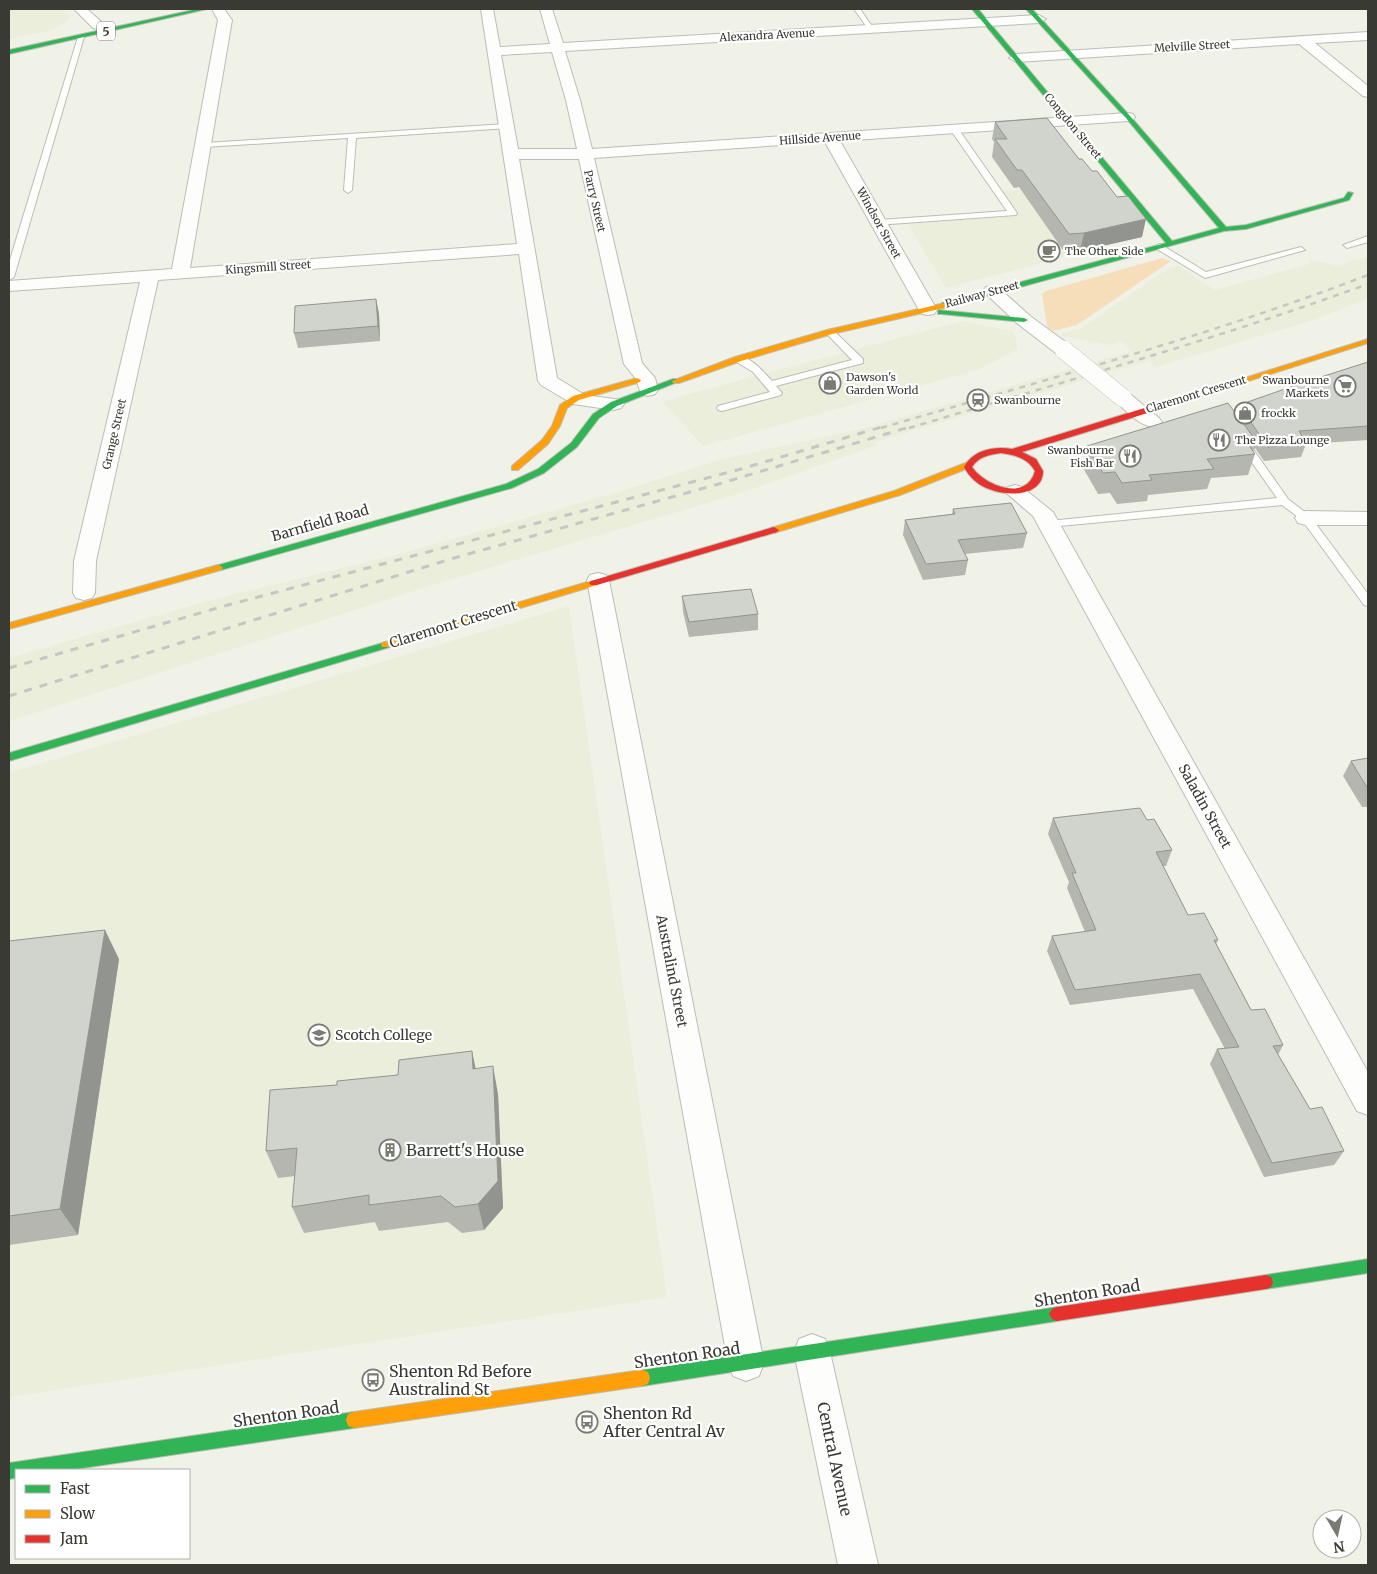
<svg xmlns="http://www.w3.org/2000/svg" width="1377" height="1574" font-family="Merriweather,serif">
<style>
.built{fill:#eaeedb}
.green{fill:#f6debb}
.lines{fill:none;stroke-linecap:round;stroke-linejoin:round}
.lane-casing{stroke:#bcbdb6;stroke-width:2}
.street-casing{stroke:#bcbdb6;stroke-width:2}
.fast-casing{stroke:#bcbdb6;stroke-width:2}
.slow-casing{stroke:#bcbdb6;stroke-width:2}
.jam-casing{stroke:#bcbdb6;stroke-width:2}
.lane{fill:#fdfdfc;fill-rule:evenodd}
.street{fill:#fdfdfc;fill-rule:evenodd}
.fast{fill:#30b455;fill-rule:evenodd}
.slow{fill:#ff9f0a;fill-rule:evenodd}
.jam{fill:#e5322d;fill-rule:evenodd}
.rail-far1{stroke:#c6c6c3;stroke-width:2.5;stroke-dasharray:6 6;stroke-linecap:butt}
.rail{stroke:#c6c6c3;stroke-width:3;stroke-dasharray:8 8;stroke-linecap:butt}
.street-bridge-casing{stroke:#bcbdb6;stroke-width:19;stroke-linecap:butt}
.street-bridge{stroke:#fdfdfc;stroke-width:18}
.wall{fill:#b4b6af}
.shaded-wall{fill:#92948f}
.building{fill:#d1d4cc;stroke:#92948f}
.labels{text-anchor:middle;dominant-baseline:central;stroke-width:4.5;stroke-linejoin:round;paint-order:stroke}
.far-street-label{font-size:11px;fill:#393a33;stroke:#fff}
.far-poi-label{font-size:11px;fill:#393a33;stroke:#fff;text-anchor:start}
.shield{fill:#fff;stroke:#747570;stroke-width:1}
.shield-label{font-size:12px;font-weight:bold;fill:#393a33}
.street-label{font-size:14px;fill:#393a33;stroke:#fff}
.poi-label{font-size:14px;fill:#393a33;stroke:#fff;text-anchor:start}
.near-poi-label{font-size:16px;fill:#393a33;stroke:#fff;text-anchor:start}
.near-street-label{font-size:16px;fill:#393a33;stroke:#fff}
</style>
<rect width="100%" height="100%" fill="#f0f2e8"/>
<path class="built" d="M9 9H61L71 18 52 30 9 39Z
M1104 183 1145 236 946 288 908 224 1018 216 1003 191Z
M1368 257V299L1310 321 1156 367 1148 361 875 442 877 445 741 493 442 582 9 721V658L215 599 396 555 615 493 723 459 861 429 1133 351 1121 341 1110 345 1062 336V333L1080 329 1169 268 1177 265 1215 290 1309 264V259L1342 267 1347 261Z
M963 321 1014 332 1018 349 977 370 703 446 663 402 681 396Z
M569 606 667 1297 9 1397V773Z"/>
<path class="green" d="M1162 258 1171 261 1077 325 1053 331 1047 326 1042 294 1046 291Z"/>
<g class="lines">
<g class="lane-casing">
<path id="lane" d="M854 9H860L874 29 873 30H869Z
M81 35 84 37 14 277 9 280V263L78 37Z
M506 124H509V128L356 138 352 190 348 193 344 190 348 138 205 147 201 145 205 143Z
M951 127H957L1017 213 1016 215 876 225V221L879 220 1007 211 950 129Z
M1368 236V242L1347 248 1343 245Z
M1160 244 1206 272 1301 247 1305 250 1205 278 1157 249V245Z
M830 329 833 330 863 359V363L776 386 782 393 781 395 722 411 718 410 717 408 718 406 770 392 753 372 735 361V357C749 354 763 371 772 381L852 360 827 334 825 332Z
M1244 441 1248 442 1288 499 1310 516 1368 594V606L1364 605 1302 520 1282 505 1049 527 1043 524 1049 521 1277 498 1239 444Z"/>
</g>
<g class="street-casing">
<path id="street" d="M74 9H87L105 25 98 29 93 28Z
M212 9H224L232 20 190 268 517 244 481 9H493L500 47 550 44 540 9H552L563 43 1039 15 1046 19 1039 23 565 51 580 100 592 149 1128 113 1133 114 1135 117 1133 120 1128 121 840 141 937 310 934 314 928 315 922 314 919 310 825 142 594 158 642 363 655 378 658 390 655 394 648 396 641 394 636 379 624 364 579 159H519L557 378 585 395 621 400 624 404 621 408 614 410 573 404 541 385 538 381 519 254 158 280 96 561 95 593 92 598 84 600 76 598 73 593 74 561 140 282 9 291V281L172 269 218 20ZM552 52 566 100 577 149H518L501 55Z
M1368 32V40L1315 43 1368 86V97L1363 96 1299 44 1016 62 1009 58 1016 54Z
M992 286 998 287 1030 316 1071 346 1073 350 1071 354 1064 356 1057 354 1018 324 983 291 986 287Z
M1123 392 1130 394 1159 418 1162 422 1159 426C1142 430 1128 412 1116 402L1113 398 1116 394Z
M1015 485 1022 487 1053 512 1368 1072V1115L1357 1111 1033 516 1004 491 1008 487Z
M1306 511 1368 512V525H1306L1298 523 1295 518 1298 513Z
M598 573 606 575 609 580 764 1363 759 1376 746 1381 733 1376 728 1363 587 580 590 575Z
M812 1334 825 1339 830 1352 878 1565H838L794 1352 799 1339Z"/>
</g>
<g class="fast-casing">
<path id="fast" d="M198 9H207L9 54V50Z
M972 9H978L1172 241 1219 228 1126 118 1026 9H1032L1130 116 1226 227 1246 225 1344 198 1348 192 1353 193 1349 200 1246 229 1224 231 948 307H942V303L1166 243Z
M938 310 1024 318 1028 320 1024 322 941 314H938Z
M673 379H679L680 381 617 406 599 418 577 447 544 473 512 488 221 570H215L213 568 215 566 506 484 538 469 571 443 593 414 611 402Z
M386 642 390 643 391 645 390 647 9 761V753Z
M1368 1259V1273L1266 1289 1261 1287 1259 1282 1261 1277 1266 1275Z
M1057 1307 1062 1309 1065 1314 1062 1319 1057 1321 642 1386 636 1384 634 1378 636 1372 642 1370Z
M354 1412 360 1414 362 1420 360 1426 354 1428 69 1470H16V1478L9 1479V1463Z"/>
</g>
<g class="slow-casing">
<path id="slow" d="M945 303H948V307L832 334 741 361 679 383H673L672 381 735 357 827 330Z
M1368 339V343L1154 411H1148L1147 409Z
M637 378 641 380 640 382 579 400 567 408 560 426 548 444 518 470H512V466L542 440 552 426 560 405 573 396Z
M968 462 972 465 971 467 900 495 777 532 774 533 769 530 771 528 894 491Z
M218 565 221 566 223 568 221 570 9 629V623Z
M594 580 597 581 599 583 597 585 390 647H382L381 645 382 643Z
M642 1370 648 1372 650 1378 648 1384 642 1386 354 1428 348 1426 346 1420 348 1414 354 1412Z"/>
</g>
<g class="jam-casing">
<path id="jam" d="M1151 406 1154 407V411L1022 452 1036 459 1043 471C1043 475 1042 479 1040 482 1028 500 994 494 979 484 972 479 968 474 964 467 973 450 994 446 1012 449ZM1001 453C1015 455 1028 458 1035 471 1027 502 985 486 972 467 979 456 989 455 1001 453Z
M774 527 779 530 777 532 597 585H591L589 583 591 581Z
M1266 1275 1271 1277 1273 1282 1271 1287 1266 1289 1057 1321 1052 1319 1049 1314 1052 1309 1057 1307Z"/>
</g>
<use href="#lane" class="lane"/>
<use href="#street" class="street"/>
<use href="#fast" class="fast"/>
<use href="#slow" class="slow"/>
<use href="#jam" class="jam"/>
<path class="rail-far1" d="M881 428C1044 380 1209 336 1368 275
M909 428C1063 382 1217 339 1368 284"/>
<path class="rail" d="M9 668 228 605 741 469 885 426
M9 696 454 558 715 485 913 426"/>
<g class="street-bridge-casing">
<path id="street-bridge" d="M1064 350 1123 398"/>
</g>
<use href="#street-bridge" class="street-bridge"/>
</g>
<path class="wall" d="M995 122 1142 237 1080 251 1065 253 1019 187 1014 188 992 157 994 142 992 139Z
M376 299 379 314 380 341 298 348 294 333Z
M1368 362V440L1306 444 1301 457 1264 461 1255 448 1253 452 1255 454 1248 475 1211 478 1207 489 1148 495 1147 501 1117 504 1110 493 1098 494 1082 466 1087 446 1236 414 1239 405Z
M953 509 1027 533 1023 548 965 554 968 560 965 575 923 580 903 535 905 520 952 514Z
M682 596 758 614V630L689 637 683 612Z
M1368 758V807H1362L1343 776 1351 761Z
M1053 818 1147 820 1172 850 1166 866H1163L1188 915 1218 940 1216 944 1251 1010 1283 1045 1278 1055 1310 1109 1344 1151 1334 1165 1264 1177 1210 1064 1217 1049H1225L1193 989 1070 1005 1047 951 1052 936 1085 932 1067 888 1069 882 1048 834Z
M9 941 119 959 78 1235 9 1245Z
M472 1051 475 1069 498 1094 503 1208 484 1230 462 1233 448 1222 379 1231 375 1222 304 1233 292 1207 295 1176 278 1178 266 1151 337 1085 398 1075Z"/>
<path class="shaded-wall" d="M1146 219 1142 237 1080 251 1084 233Z
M376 299 379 314 380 341 378 326Z
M105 930 119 959 78 1235 60 1209Z
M472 1051 478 1080 473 1069Z
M493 1066 498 1094 503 1208 484 1230 478 1204Z"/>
<path class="building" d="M1047 118 1079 159H1082L1092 171H1097L1117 197 1128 196 1146 219 1084 233 1069 234 1022 170H1017L995 139H1007L995 122Z
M376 299 378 326 294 333 295 306Z
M1368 362V426L1299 431 1306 443 1268 447 1239 405 1302 383Z
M1228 403 1257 442 1247 443 1255 454 1207 459 1214 469 1149 475 1152 480 1122 483 1115 472 1103 473 1087 446Z
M1011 503 1027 533 958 540 968 560 926 564 905 520 955 514 953 509Z
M751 589 758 614 689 622 682 596Z
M1368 758V789L1351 761Z
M1140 808 1147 820 1154 819 1172 850 1156 852 1188 915 1204 913 1218 940H1214L1251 1010 1265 1009 1283 1045 1273 1046 1310 1109 1322 1107 1344 1151 1272 1163 1217 1049 1239 1047 1200 974 1075 990 1052 936 1096 930 1072 873H1076L1053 818Z
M105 930 60 1209 9 1216V941Z
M472 1051 473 1069 493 1066 498 1181 478 1204 455 1207 441 1196 369 1205V1195L292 1207 297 1148 266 1151 270 1090 337 1085V1081L398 1075 399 1060Z"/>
<defs>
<g id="cafe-ring" transform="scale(1.125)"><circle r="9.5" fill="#fff" stroke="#797a72" stroke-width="1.5"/><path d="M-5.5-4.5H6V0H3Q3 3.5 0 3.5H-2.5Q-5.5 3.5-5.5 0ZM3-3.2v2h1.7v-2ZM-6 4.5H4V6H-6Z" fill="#797a72"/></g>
<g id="shop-ring" transform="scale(1.125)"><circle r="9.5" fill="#fff" stroke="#797a72" stroke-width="1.5"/><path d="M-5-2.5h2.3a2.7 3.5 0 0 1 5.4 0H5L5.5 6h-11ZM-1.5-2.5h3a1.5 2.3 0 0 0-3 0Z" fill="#797a72"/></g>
<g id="supermarket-ring" transform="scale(1.125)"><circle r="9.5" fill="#fff" stroke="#797a72" stroke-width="1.5"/><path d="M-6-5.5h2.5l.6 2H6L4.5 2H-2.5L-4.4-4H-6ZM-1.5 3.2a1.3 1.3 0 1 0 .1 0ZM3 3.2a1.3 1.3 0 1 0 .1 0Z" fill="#797a72"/></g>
<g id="station-ring" transform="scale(1.125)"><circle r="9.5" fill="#fff" stroke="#797a72" stroke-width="1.5"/><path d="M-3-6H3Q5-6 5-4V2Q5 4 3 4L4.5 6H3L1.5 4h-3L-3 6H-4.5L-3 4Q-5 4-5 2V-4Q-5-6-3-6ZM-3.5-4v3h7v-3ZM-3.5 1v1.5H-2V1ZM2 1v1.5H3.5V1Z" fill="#797a72"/></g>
<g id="restaurant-ring" transform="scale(1.125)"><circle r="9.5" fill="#fff" stroke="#797a72" stroke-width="1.5"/><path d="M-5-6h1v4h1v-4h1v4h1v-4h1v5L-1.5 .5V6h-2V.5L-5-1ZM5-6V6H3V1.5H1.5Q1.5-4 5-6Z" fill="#797a72"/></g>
<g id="school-ring" transform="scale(1.125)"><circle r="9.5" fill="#fff" stroke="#797a72" stroke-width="1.5"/><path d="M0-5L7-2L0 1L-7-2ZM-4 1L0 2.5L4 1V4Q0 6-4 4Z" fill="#797a72"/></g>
<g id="building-ring" transform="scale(1.125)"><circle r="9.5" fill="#fff" stroke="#797a72" stroke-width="1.5"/><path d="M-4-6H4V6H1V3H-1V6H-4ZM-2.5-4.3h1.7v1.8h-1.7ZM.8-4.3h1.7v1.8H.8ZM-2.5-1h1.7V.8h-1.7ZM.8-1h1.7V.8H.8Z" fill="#797a72"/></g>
<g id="bus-ring" transform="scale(1.125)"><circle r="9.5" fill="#fff" stroke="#797a72" stroke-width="1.5"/><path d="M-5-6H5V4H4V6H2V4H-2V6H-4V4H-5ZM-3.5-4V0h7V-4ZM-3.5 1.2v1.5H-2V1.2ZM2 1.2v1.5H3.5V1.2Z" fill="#797a72"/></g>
</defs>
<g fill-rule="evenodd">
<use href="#cafe-ring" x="1049" y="251"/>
<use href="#shop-ring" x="830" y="383"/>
<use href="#supermarket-ring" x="1345" y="386"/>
<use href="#station-ring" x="978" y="400"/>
<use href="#shop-ring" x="1245" y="413"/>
<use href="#restaurant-ring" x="1219" y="440"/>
<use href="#restaurant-ring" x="1130" y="456"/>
<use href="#school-ring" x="319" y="1035"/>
<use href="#building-ring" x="390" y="1150"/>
<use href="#bus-ring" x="373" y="1380"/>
<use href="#bus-ring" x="587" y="1422"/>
</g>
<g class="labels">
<g class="far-street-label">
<text transform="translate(767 35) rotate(-3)">Alexandra Avenue</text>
<text transform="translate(1192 46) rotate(-3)">Melville Street</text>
<text transform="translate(1073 126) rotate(50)">Congdon Street</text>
<text transform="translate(820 138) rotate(-4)">Hillside Avenue</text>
<text transform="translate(595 201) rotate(77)">Parry Street</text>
<text transform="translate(879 223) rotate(61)">Windsor Street</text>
<text transform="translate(268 267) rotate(-4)">Kingsmill Street</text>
<text transform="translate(982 294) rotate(-15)">Railway Street</text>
<text transform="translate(1196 394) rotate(-17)">Claremont Crescent</text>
<text transform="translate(114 434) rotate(-77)">Grange Street</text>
</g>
<g class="far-poi-label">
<text x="1065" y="251">The Other Side</text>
<text x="846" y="377">Dawson's<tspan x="846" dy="13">Garden World</tspan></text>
<text x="1329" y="380" text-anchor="end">Swanbourne<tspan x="1329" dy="13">Markets</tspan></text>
<text x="994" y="400">Swanbourne</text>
<text x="1261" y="413">frockk</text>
<text x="1235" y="440">The Pizza Lounge</text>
<text x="1114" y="450" text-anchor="end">Swanbourne<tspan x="1114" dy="13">Fish Bar</tspan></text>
</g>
<rect class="shield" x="97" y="21.5" width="18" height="19" rx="4"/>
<g class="shield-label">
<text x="106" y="31">5</text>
</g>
<g class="street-label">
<text transform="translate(320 523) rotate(-16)">Barnfield Road</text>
<text transform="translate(453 624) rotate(-17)">Claremont Crescent</text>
<text transform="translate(1205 806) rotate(61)">Saladin Street</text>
<text transform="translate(672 971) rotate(79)">Australind Street</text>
</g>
<g class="poi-label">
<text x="335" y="1035">Scotch College</text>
</g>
<g class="near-poi-label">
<text x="406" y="1150">Barrett's House</text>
<text x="389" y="1371">Shenton Rd Before<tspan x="389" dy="18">Australind St</tspan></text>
<text x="603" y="1413">Shenton Rd<tspan x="603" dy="18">After Central Av</tspan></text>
</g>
<g class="near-street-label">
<text transform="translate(1087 1293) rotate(-9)">Shenton Road</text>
<text transform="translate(687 1355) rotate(-8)">Shenton Road</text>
<text transform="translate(286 1414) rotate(-8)">Shenton Road</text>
<text transform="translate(835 1459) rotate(78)">Central Avenue</text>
</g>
</g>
<rect width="1377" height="1574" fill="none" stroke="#393a33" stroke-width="20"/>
<rect x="15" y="1469" width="175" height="90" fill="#ffffff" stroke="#b0b0ad"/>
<rect x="25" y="1485" width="25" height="8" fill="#30b455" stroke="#b0b0ad"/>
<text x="60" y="1494" font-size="15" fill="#393a33">Fast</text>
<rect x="25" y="1510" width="25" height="8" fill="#ff9f0a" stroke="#b0b0ad"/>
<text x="60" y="1519" font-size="15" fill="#393a33">Slow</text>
<rect x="25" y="1535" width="25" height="8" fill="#e5322d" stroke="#b0b0ad"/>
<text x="60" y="1544" font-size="15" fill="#393a33">Jam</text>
<g transform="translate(1337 1534) rotate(171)"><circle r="24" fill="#ffffff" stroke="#b0b0ad"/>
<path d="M0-4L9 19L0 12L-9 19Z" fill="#797a72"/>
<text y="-8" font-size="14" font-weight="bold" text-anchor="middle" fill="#393a33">N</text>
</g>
</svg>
